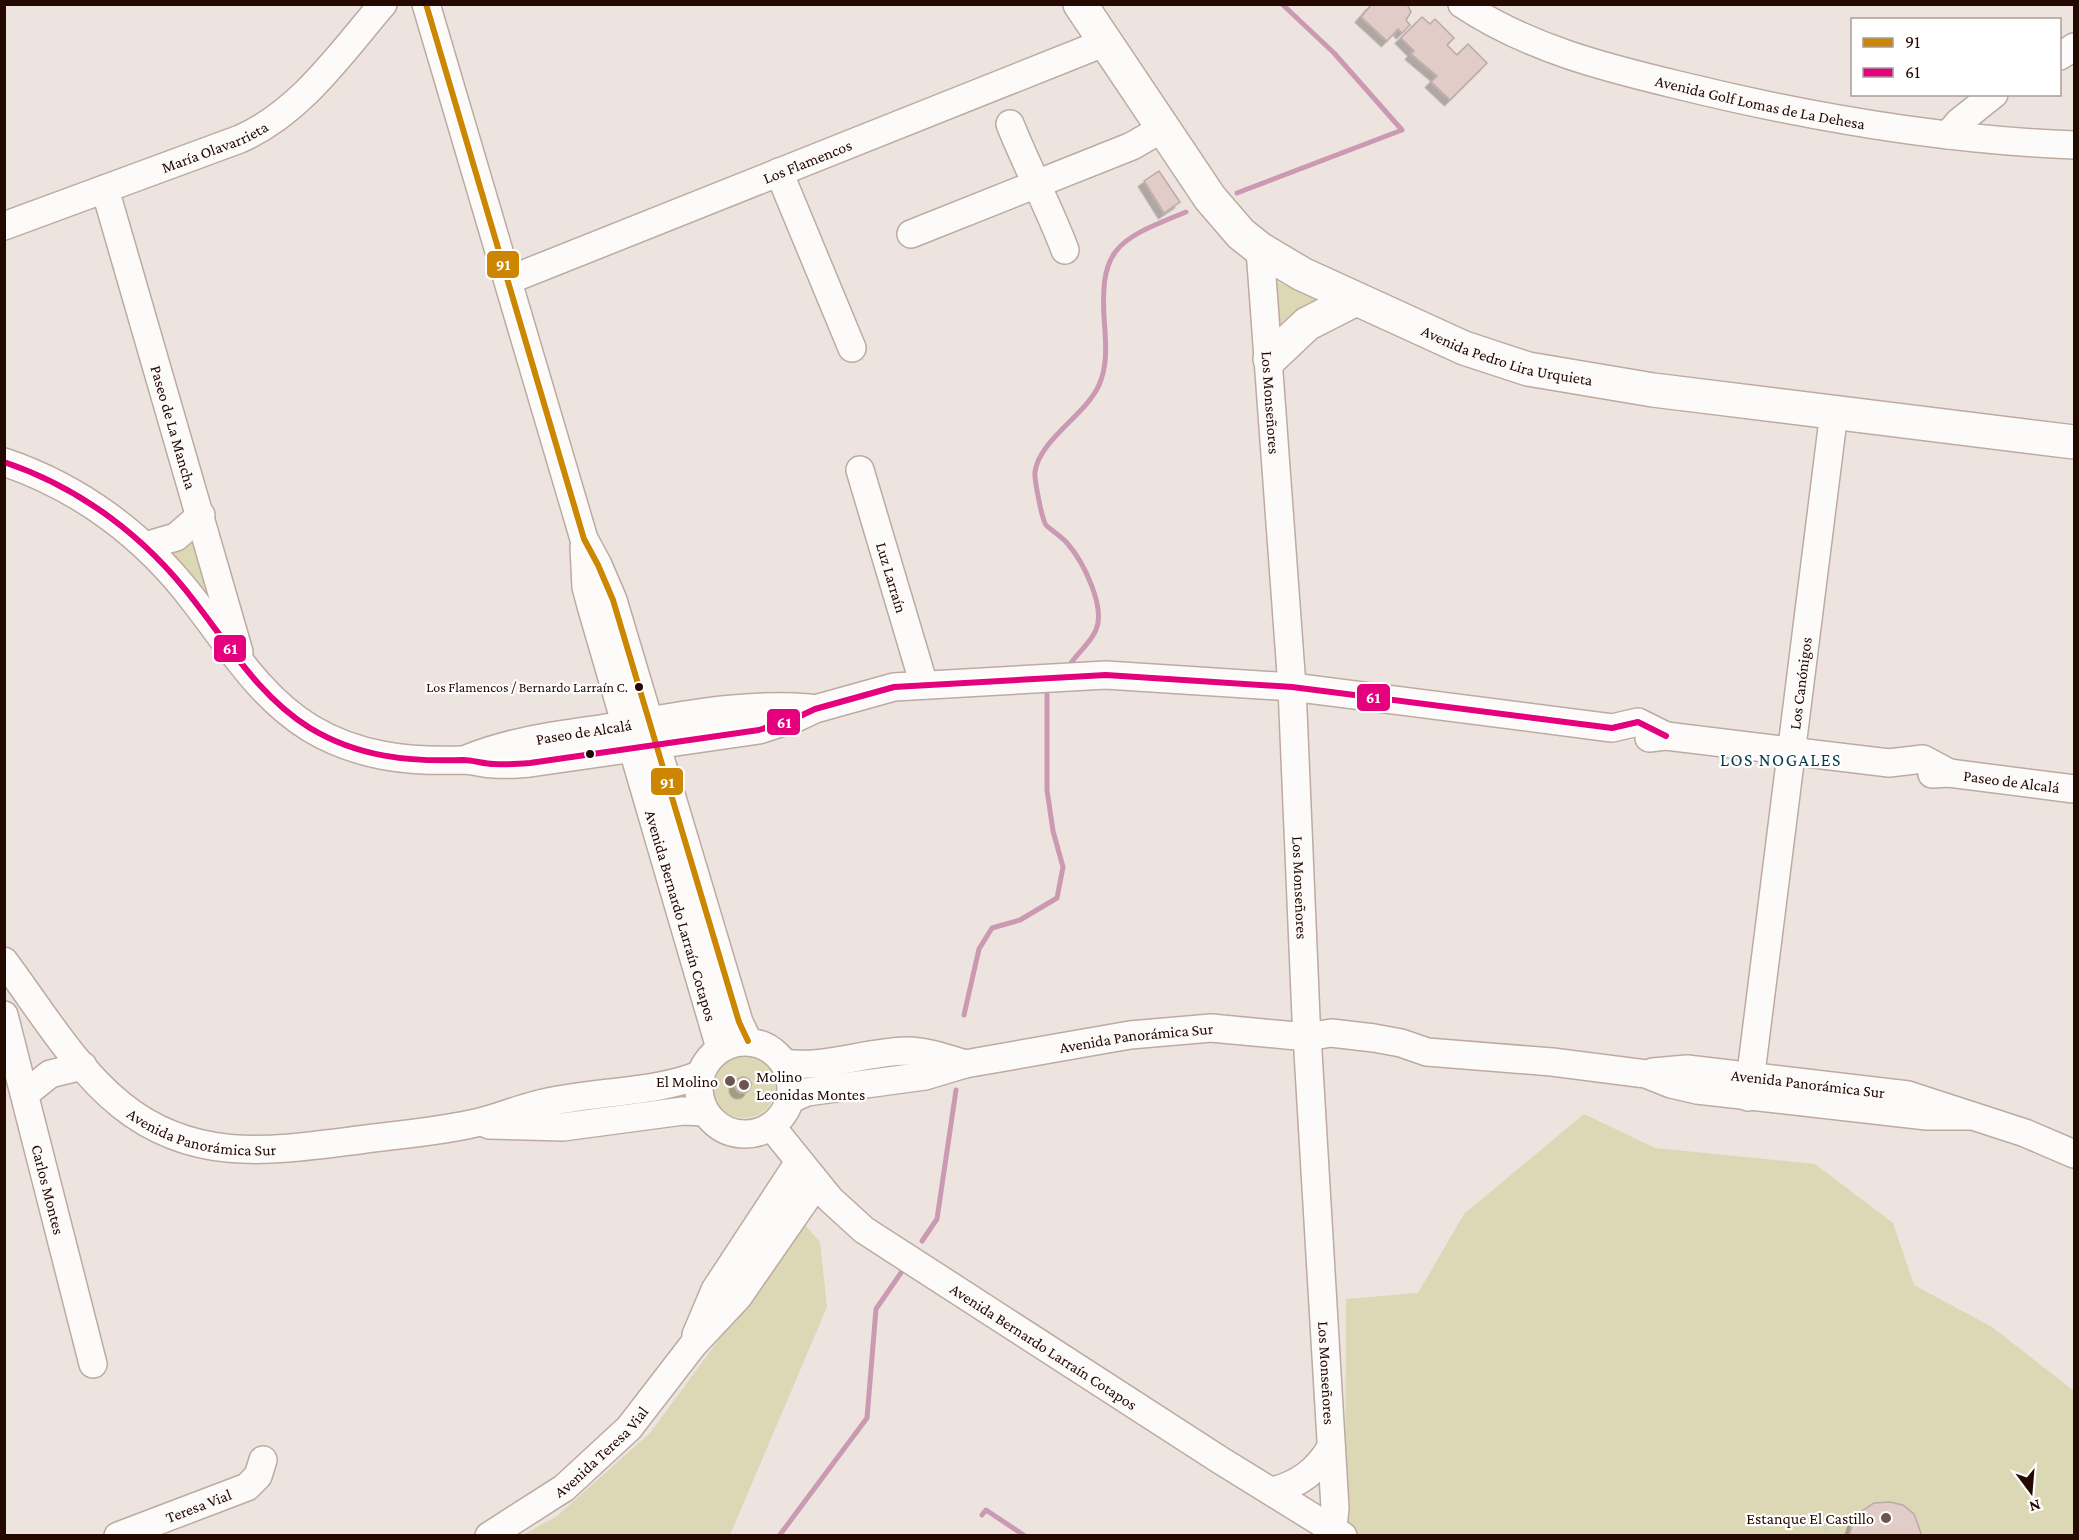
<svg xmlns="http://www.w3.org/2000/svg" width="2079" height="1540" font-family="'Crimson Pro',serif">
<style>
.green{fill:#dcd7b4}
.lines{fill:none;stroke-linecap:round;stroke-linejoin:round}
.stream{stroke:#cc99b2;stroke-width:5}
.building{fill:#e1ccc8;stroke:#bda9a6;stroke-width:1.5;filter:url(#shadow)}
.minor-casing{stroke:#bdaaa1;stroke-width:30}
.major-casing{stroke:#bdaaa1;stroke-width:36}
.path{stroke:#d4d0ce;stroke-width:3;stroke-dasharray:3 4.5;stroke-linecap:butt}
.minor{stroke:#fcfbfa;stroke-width:27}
.major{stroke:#fcfbfa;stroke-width:33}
.bus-1-casing{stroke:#fff;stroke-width:10}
.bus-2-casing{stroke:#fff;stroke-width:10}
.bus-1{stroke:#cd8600;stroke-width:6}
.bus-2{stroke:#e5007d;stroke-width:6}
.bus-dot{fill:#250800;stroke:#fff;stroke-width:2}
.poi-dot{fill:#6b554e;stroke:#fff;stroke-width:2}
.labels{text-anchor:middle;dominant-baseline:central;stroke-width:4.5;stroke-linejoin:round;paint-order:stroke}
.bus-label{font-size:14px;fill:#250800;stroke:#fff;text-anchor:end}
.street-label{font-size:16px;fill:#250800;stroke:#fff}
.poi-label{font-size:16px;fill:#250800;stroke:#fff;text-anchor:end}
.neighbourhood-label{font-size:18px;letter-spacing:1.5px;fill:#093d4f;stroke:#fff}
.line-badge{stroke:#fff;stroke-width:2}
.badge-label{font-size:16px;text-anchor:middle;font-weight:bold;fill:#fff}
</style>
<defs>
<filter id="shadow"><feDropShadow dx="-5.5" dy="5.5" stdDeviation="0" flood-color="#0004"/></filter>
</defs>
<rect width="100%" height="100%" fill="#ede4e0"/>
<path class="green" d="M1275 281 1321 301 1279 332Z
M195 537 215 613 170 556 169 550Z
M712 1086a32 32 0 1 1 64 0a32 32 0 1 1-64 0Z
M1584 1114 1655 1148 1815 1164 1893 1223 1914 1285 1992 1327 2074 1391V1535L1315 1536 1345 1493 1346 1299 1418 1293 1464 1214Z
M804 1224 820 1242 827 1307 730 1535 521 1536 557 1516 650 1433Z"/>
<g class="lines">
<path class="stream" d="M1237 193 1402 130 1334 53 1282 4
M1071 663C1078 653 1091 642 1096 630 1106 607 1083 561 1067 543 1061 536 1052 531 1046 525 1042 520 1034 478 1035 472 1039 440 1086 415 1099 385 1107 367 1106 348 1105 331 1098 248 1114 241 1186 212
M964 1015 979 949 992 928 1020 920 1057 898 1063 867 1053 831 1047 790V693
M922 1241 937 1219 956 1090
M982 1515 986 1510 1025 1536
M779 1536 867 1418 876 1309 905 1267"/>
</g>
<path class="building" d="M1372 4H1407L1411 12 1406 20 1410 25 1402 33 1398 29 1387 41 1361 17Z
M1422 17 1430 24 1435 19 1454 38 1447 45 1457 55 1468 44 1487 63 1450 100 1431 82 1437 76 1411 54 1414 51 1401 38Z
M1159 171 1180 202 1164 213 1144 181Z
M735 1085a8 8 0 1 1 16 0a8 8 0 1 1-16 0Z
M1890 1502 1903 1505 1914 1514 1922 1536H1849L1853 1522 1862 1511 1874 1503Z"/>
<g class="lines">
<g class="minor-casing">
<g id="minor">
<path d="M426 4 584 539 598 565 613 600 739 1022 748 1041"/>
<path id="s1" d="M1462 4C1528 48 1603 67 1678 85 1808 117 1941 140 2074 145"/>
<path d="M2060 56 2074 47"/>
<path d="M1010 124C1027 167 1049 207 1065 250"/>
<path d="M1948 135 1959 122 1994 94"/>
<path d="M779 172 852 348"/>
<path id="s2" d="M105 189 239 652"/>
<path id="s3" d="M4 226 240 139C301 112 340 54 383 4"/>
<path d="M911 234 1132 146 1163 128"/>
<path id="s4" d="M1260 249 1292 687 1306 1018 1335 1508 1333 1527"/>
<path id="s5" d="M509 280 1106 42"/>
<path d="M4 462C81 488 146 537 195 602 230 647 260 697 310 728 358 757 409 762 463 760 473 760 484 764 494 764 506 765 518 764 530 763L759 730 796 718 815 709 894 687 1106 675 1292 687 1612 728 1638 722 1666 736"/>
<path id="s6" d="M860 470 924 685"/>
<path d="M145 546 176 537 201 515"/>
<path id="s7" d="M584 547 586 587 591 606 720 1048"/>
<path d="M1649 738 1666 736 1889 763 1923 759 1949 773"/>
<path id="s8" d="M469 758C516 739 563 735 612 727 676 717 744 702 809 708"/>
<path id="s9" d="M1932 774 1949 773 2074 789"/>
<path id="s10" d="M4 961C40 1009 74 1067 121 1105 194 1164 272 1151 359 1140 396 1135 434 1132 471 1124 493 1120 515 1110 536 1105 586 1091 656 1094 701 1074"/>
<path id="s11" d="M4 1015 93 1364"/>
<circle cx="745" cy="1088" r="46"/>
<path d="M784 1063C824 1069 865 1052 906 1051 926 1051 946 1058 965 1064"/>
<path id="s12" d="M1653 1072 1687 1069 1908 1095 2025 1133 2074 1154"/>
<path d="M25 1094 50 1074 83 1066"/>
<path id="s13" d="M1748 1097 1834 412"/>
<path id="s14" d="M789 1100 807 1092 925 1076 965 1064 1130 1035 1211 1028 1307 1037 1331 1033 1374 1038 1401 1043 1427 1052 1552 1062 1646 1074 1671 1084 1697 1090 1927 1116H1968"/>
<path d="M489 1125 563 1127 683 1111 705 1112"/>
<path id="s15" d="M771 1126 830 1199 864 1230 1220 1460 1343 1536"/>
<path d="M696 1335 715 1290 799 1162"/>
<path d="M1273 1491C1299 1484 1317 1471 1331 1447"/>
<path id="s16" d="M118 1536 247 1487 258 1476 263 1460"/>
<path id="s17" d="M489 1536 564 1488 629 1428 693 1345 738 1297 817 1183"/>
</g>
</g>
<g class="major-casing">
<g id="major">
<path id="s18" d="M1080 4 1210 198 1241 234 1260 249 1302 274 1464 348 1528 369 1653 390 2074 442"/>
<path d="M1270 359 1307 324 1354 300"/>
</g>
</g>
<path class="path" d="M1826 1527 1828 1536
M1818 1536 1826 1527"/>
<use href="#minor" class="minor"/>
<use href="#major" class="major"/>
<g class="bus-1-casing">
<path id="bus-1" d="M426 4 584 539 598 565 613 600 739 1022 748 1041"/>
</g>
<g class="bus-2-casing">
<path id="bus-2" d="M4 462C81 488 146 537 195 602 230 647 260 697 310 728 358 757 409 762 463 760 473 760 484 764 494 764 506 765 518 764 530 763L759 730 796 718 815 709 894 687 1106 675 1292 687 1612 728 1638 722 1666 736"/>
</g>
<use href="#bus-1" class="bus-1"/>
<use href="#bus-2" class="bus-2"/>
</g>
<g class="bus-dot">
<circle cx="639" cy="687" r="5"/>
<circle cx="590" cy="754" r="5"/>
</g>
<g class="poi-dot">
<circle cx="730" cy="1081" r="6"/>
<circle cx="744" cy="1085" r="6"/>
<circle cx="1886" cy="1518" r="6"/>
</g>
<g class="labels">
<g class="bus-label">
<text x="628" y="687">Los Flamencos / Bernardo Larraín C.</text>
</g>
<g class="street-label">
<text stroke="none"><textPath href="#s1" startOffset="316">Avenida Golf Lomas de La Dehesa</textPath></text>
<text stroke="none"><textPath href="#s3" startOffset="225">María Olavarrieta</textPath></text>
<text stroke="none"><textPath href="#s5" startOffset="321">Los Flamencos</textPath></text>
<text stroke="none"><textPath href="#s18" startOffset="576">Avenida Pedro Lira Urquieta</textPath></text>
<text stroke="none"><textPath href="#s4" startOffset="154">Los Monseñores</textPath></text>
<text stroke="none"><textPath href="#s2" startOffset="248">Paseo de La Mancha</textPath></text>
<text stroke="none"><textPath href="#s6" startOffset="112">Luz Larraín</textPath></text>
<text stroke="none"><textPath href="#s13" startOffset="417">Los Canónigos</textPath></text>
<text stroke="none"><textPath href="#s8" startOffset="118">Paseo de Alcalá</textPath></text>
<text stroke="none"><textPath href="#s9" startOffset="80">Paseo de Alcalá</textPath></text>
<text stroke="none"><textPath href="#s4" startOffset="640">Los Monseñores</textPath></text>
<text stroke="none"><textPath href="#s7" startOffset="382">Avenida Bernardo Larraín Cotapos</textPath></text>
<text stroke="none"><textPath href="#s14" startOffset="354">Avenida Panorámica Sur</textPath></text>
<text stroke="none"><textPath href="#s12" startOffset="156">Avenida Panorámica Sur</textPath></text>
<text stroke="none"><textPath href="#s10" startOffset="274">Avenida Panorámica Sur</textPath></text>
<text stroke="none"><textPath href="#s11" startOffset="180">Carlos Montes</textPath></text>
<text stroke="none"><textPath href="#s15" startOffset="354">Avenida Bernardo Larraín Cotapos</textPath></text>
<text stroke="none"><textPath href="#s4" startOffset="1126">Los Monseñores</textPath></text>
<text stroke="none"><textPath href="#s17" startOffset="141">Avenida Teresa Vial</textPath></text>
<text stroke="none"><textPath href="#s16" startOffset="86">Teresa Vial</textPath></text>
</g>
<g class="poi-label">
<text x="756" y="1076" text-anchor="start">Molino<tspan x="756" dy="18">Leonidas Montes</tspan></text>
<text x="718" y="1081">El Molino</text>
<text x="1874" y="1518">Estanque El Castillo</text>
</g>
<g class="neighbourhood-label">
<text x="1781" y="760">LOS NOGALES</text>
</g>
</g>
<g class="line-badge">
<rect x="486" y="250" width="34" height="29" rx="6" fill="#cd8600"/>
<rect x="213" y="634" width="34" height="29" rx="6" fill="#e5007d"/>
<rect x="1356" y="683" width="35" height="29" rx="6" fill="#e5007d"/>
<rect x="766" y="708" width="35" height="28" rx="6" fill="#e5007d"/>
<rect x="650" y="767" width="34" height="29" rx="6" fill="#cd8600"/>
</g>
<g class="badge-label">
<text x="503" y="270">91</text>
<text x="230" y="654">61</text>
<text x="1373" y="703">61</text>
<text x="784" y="728">61</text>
<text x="667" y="788">91</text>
</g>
<rect width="2079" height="1540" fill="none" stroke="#250800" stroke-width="12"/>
<rect x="1851" y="18" width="210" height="78" fill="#ffffff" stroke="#a89c99" stroke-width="1.5"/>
<rect x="1863" y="38" width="30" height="9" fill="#cd8600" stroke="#a89c99" stroke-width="1.5"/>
<text x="1905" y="48" font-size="18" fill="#250800">91</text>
<rect x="1863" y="68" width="30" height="9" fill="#e5007d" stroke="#a89c99" stroke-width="1.5"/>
<text x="1905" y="78" font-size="18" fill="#250800">61</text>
<g transform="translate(2031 1492) rotate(164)" stroke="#ffffff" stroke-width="4.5" paint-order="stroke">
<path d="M0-4.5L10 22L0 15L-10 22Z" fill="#250800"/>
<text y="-9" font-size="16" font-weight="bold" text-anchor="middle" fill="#250800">N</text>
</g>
</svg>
